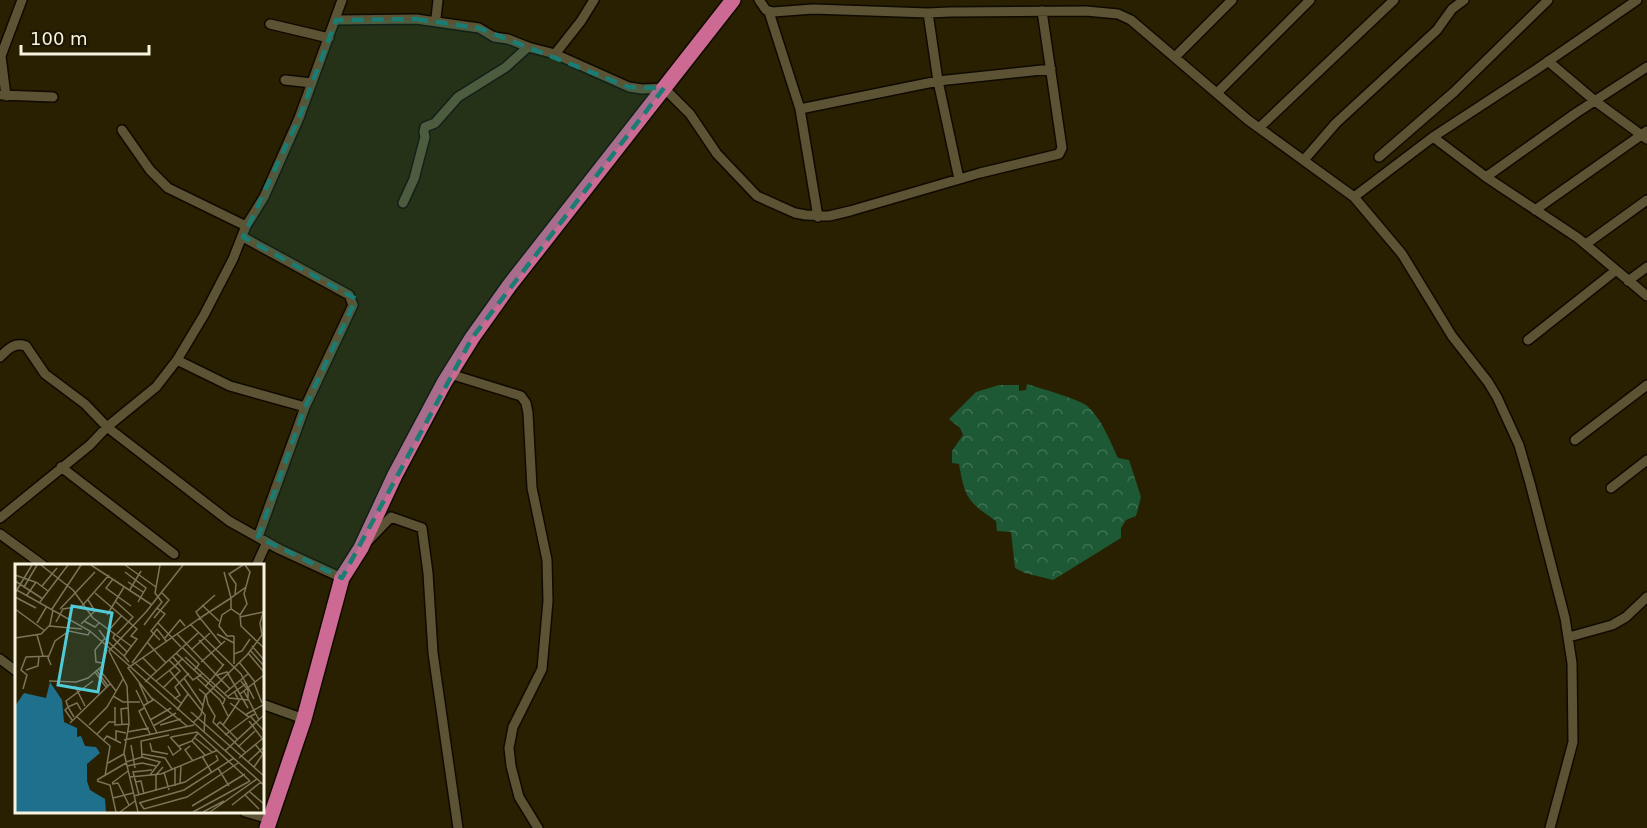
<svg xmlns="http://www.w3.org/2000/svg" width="1647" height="828" font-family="'DejaVu Sans',sans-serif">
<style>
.forest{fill:url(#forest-crowns)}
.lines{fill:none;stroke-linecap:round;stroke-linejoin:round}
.minor-casing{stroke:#0f0a00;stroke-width:12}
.trunk-casing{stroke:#0f0a00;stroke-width:18}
.minor{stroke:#5b5333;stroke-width:9}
.trunk{stroke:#cc6a94;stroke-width:15}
.marked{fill:#1b7c74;fill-opacity:0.2;stroke:#1b7c74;stroke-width:4.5;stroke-dasharray:12 8;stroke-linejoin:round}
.inset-road{fill:none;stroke:#7b745a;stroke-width:1.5}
.view{fill:#52cbd8;fill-opacity:0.15;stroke:#52cbd8;stroke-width:3}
.inset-edge{fill:none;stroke:#f7f3e0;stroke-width:3}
</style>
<defs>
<pattern id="forest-crowns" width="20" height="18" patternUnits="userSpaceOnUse" patternTransform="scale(1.5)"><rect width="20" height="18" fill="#1d5935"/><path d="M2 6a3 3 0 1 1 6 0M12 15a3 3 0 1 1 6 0" fill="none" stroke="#3f7152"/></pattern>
</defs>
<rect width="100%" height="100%" fill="#282001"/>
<path class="forest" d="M1027 384C1040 388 1077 399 1086 405 1101 417 1110 441 1118 458L1129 460 1141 497 1136 516 1126 520 1121 528V538L1053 580 1025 573 1015 568 1011 532 997 531 996 521C967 501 965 498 959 464L952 463V451L963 435 960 428 949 419 976 392 999 385H1019V391L1026 390Z"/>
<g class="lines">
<g class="minor-casing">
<path id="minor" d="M759 0 766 10 773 12 813 9 928 13 950 12 1086 11 1118 14 1131 20 1248 120 1354 197 1402 254 1452 336 1488 382 1497 397 1519 445 1530 483 1565 618 1572 663 1573 742 1550 828
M769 12 800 109 818 217
M928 13 938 81 959 179
M336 20 416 19 479 28 494 37 508 39 528 47
M437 22 436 18 438 0
M270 24 329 38
M555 54 581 21 594 0
M1175 57 1232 0
M1548 61 1595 101 1647 139
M285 80 312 83
M1217 93 1310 0
M2 95 53 97
M6 96 1 56 22 0
M800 109 938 81 1051 69
M1259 128 1394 0
M122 130 150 170 168 188 246 226
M1433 137 1486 177 1578 238 1647 296
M1379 157 1454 92 1548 0
M1304 160 1336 123 1437 30 1452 9 1464 0
M1486 177 1576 113 1647 67
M1354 197 1433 137 1537 69 1637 0
M403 203 414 179 425 137 424 132 425 127 435 123 458 97 506 67 528 47 555 54 629 87 642 89 664 88 690 114 717 154 757 196 795 213 806 215 829 216 850 211 980 173 1059 154 1062 148 1042 11
M1535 210 1647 131
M243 237 349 295 353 305 305 407 258 537
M1586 244 1647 200
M1628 281 1647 267
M1528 340 1615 271
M0 357C8 349 14 342 26 346L45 374 85 404 107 427 229 521 279 549 342 578
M177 360 230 386 305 407
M450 374 521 396 526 403 528 413 532 488 547 560 548 601 542 669 513 727 509 748 511 766 519 797 538 828
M1575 440 1647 385
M61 467 174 554
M1611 488 1647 460
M0 518 90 445 107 427 156 387 177 360 204 315 233 259 246 226 264 197 299 118 342 0
M0 534 44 566
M369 540 391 517 422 528 428 573 433 653 458 828
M256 566 267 542
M1569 637 1612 625 1626 617 1647 597
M0 659 16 671
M262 704 304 719
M245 812 270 819"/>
</g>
<g class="trunk-casing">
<path id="trunk" d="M267 828 304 719 342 578 361 548 395 475 444 383 472 338 509 286 733 0"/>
</g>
<use href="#minor" class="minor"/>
<use href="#trunk" class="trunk"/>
</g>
<path class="marked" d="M416 19 479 28 629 87 664 88 472 338 342 578 258 537 305 407 356 299 243 237 299 118 336 20Z"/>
<g transform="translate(15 564)">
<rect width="249" height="249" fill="#282001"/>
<path d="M35 118 47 136 49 158 62 164V173L66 172 70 182 81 183 85 189 72 200V217L75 226 90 235 91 248H0V142L9 129 31 134Z" fill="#1f708c"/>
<path class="inset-road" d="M26 1 58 26 78 54 116 82M76 1 137 41M110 1 141 23M145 1 140 29 147 38 142 44 146 47M110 8 131 24 123 38M209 8 216 34M0 11 20 18M98 15 91 24 116 42M0 17 28 35M113 18 128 28M27 22 42 4M9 23 22 1M0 25 75 67 249 221M114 27 126 7M0 29 17 1M80 29 122 65 116 72 122 75 109 92 114 98M12 31 21 18 33 27M220 31 221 20 214 10 228 1M0 33 21 44M100 37 118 53 102 70M25 38 53 1M187 41 204 57M0 45 30 67M37 45 66 1M45 45 80 8M216 45V34L231 23M92 51 109 23M225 51 232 40 229 30 235 8 230 1M225 53 248 48M139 54 154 36 147 29M69 57 80 63 84 59M41 58 48 45 67 42 94 11M22 59 32 42M143 59 166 83M66 60 80 47 73 36M175 60 226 110 239 135M129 61 142 44M34 62 67 65M95 65 107 51M84 66 90 74 80 86 81 98 88 99M100 69 98 74 112 88M162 70 215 125M202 70 219 79M22 71 28 92M219 72H212L204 62 207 51 216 45 225 51 226 62 249 84M219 72V100M0 74 26 70 35 61 38 46M150 74 165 56 170 62M90 75 109 92M145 76 136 67 150 50 146 47M184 76 208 101M132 78 151 99M206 80 185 54 216 34M237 82 249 96M176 86 195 69M235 86 249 102M161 89 179 106 182 103 184 100 167 83M233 89 249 108M219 90 227 87 235 75M158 93 178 116 188 109M170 93 214 134 233 136M128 94 142 108M154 96 160 102 168 94M186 98 210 77M224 98 240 118M117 99 142 65 152 78M120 99 166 139M36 101 33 94 40 77 54 67 73 71 75 67M84 105 101 127M11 106 23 102 24 92M179 106 198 123M82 107 93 122M155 107 190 151 189 168M80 108 91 123M202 111 212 108 233 144M169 114 188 142M182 114 205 136 213 152M34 117 61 118 73 114 87 102 92 85M141 117 160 102 165 107 148 124M226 117 233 126V134M130 118 183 69M124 119 133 139M239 119 247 139M60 122 70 142M190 123 209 100M198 124 210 135 208 140M8 125 12 111 6 106 11 93 34 92M184 125 191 131 193 140M121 126 142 169M229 127 244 156M210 129 234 109M225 130 249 111M98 132 108 138H125M212 133 232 119M137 134 172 162M159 135 165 131 160 123 174 109M215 139 234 153 240 150M193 140 200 152 198 158 230 188M128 142 138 136 113 104 185 54 181 48 200 31M100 143V161L114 160M129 144 124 147 135 170M66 146 62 139 53 143 51 137 78 117M162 146 173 130M176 148 215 182M230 151 248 141M61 152 95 182 90 212M236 153 249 167M57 156 50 146 53 143 59 153M135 156 156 144M234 157 249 177M55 159 95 120M178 159 186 151 190 132 232 91 247 71 245 59 249 46M74 161 92 143 108 115M107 161 106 145 113 144M145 161 166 155M202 161 205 158 222 175M208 161 224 137 219 127M138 162 161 149M112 168 134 164M82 170 94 158H100M210 171 234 153M156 173 182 168 235 217M180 174 197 188M101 176V167L111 169M109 176 179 161M88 177 92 172 106 179M177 177 190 191M135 179 137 187 153 190M116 181 120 204M153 182 158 191 166 185 155 173M164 182 177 177 183 169M175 182 170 186 178 197M215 182 249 212M223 183 240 167M210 187 249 151M127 190 150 194 157 205M187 192 197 209M127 193 126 177 154 171M224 194 247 175M111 198 127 193 145 198 135 211M233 198 249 183M93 199 109 190M112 202 127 199 141 202M239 203 248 190 240 180M203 204 214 222M149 208 154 226M115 213 146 210 203 186M82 216 111 199M82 217 95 221 101 248M120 218 126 217 129 230M97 219 113 207M97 220 103 219 114 241M165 220 166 201M160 222V203M141 227V211L148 203M235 228 249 240M124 231 118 208 137 206M230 231 244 245M119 232 170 218 203 196 201 191M98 234 118 229M124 239 169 226 219 194M125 239 129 245 172 233 223 199M217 241 246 218M177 242 230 210M105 248 120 237M123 248 109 189 114 160 112 122 94 87 131 48 168 1M178 248 235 217M188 248 209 237M195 248 242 215"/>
<path class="view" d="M57 42 97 49 83 128 43 121Z"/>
<rect width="249" height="249" class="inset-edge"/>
</g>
<path d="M21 45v9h128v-9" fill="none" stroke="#f7f3e0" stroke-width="3"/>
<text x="30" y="45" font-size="18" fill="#f7f3e0" stroke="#1d1701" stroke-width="4.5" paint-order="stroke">100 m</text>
</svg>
